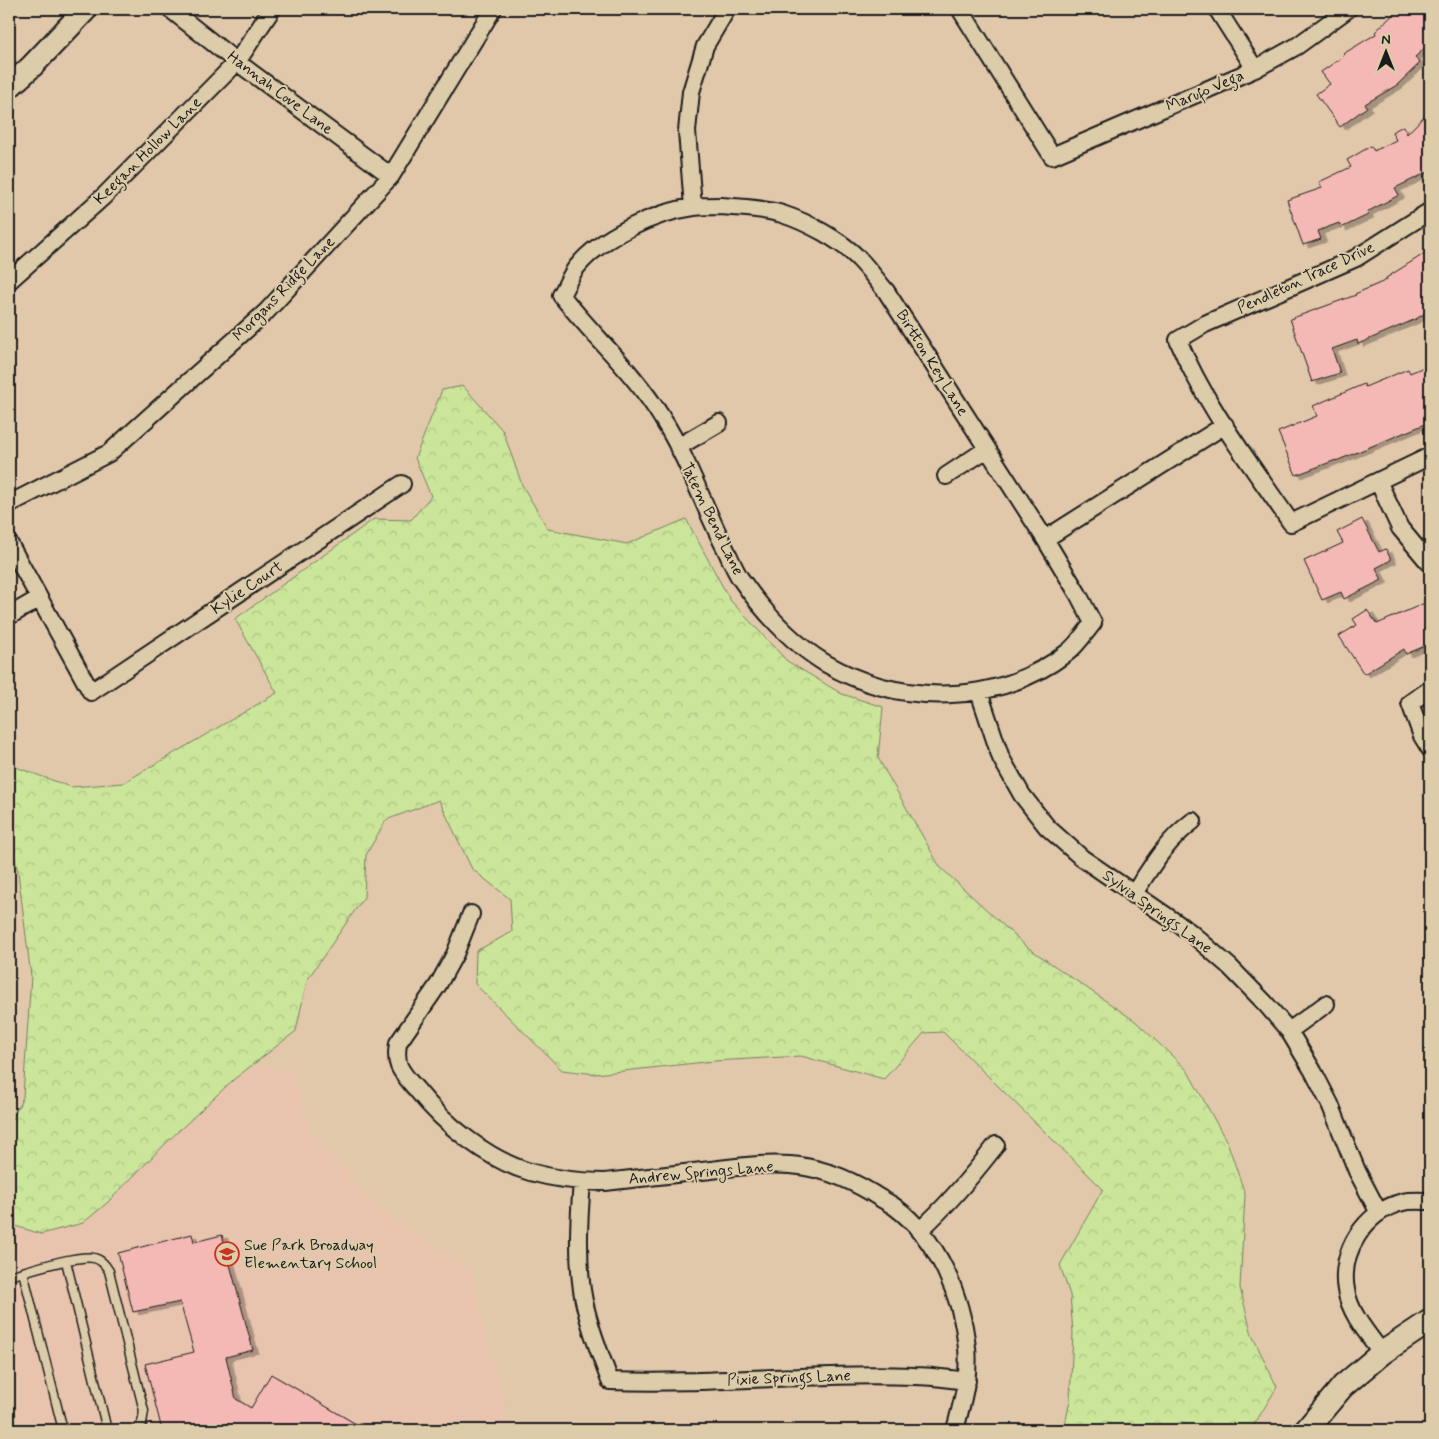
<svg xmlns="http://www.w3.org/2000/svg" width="1439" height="1439" font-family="Mynerve,sans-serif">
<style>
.built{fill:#e8c4ae}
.forest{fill:url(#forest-crowns);stroke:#74805c}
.building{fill:#f5b9b5;stroke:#1c1c1c;filter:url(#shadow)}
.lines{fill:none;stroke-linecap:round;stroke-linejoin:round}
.lane-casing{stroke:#1c1c1c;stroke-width:11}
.street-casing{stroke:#1c1c1c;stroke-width:20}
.secondary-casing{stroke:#1c1c1c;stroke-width:26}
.path{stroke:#1c1c1c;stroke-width:2.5;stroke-dasharray:4 4;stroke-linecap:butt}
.lane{stroke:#ddcca9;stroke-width:8}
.street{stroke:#ddcca9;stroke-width:16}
.secondary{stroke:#ddcca9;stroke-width:22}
.labels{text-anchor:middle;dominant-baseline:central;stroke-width:4;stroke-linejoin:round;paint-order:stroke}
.street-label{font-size:16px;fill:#1c1c1c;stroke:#ddcca9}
.poi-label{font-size:16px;fill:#1c1c1c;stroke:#ddcca9;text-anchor:start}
</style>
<defs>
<pattern id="forest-crowns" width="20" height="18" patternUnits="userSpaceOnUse" patternTransform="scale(1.25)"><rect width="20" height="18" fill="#cbe59b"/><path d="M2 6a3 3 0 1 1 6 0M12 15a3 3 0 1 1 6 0" fill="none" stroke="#aec485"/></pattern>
<filter id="shadow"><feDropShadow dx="5.5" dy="3" stdDeviation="0" flood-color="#0004"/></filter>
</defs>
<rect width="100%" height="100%" fill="#e2c8ab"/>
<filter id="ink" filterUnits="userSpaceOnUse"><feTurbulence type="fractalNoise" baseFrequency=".02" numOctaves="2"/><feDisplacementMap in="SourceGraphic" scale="10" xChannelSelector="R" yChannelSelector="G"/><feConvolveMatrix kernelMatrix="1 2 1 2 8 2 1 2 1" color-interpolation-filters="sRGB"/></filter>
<g filter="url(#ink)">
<path class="built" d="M252 1066 293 1071 309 1130 378 1209 474 1273 477 1307 509 1422 517 1430H9V1224L41 1234 107 1203 168 1141 233 1080Z"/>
<path class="forest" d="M463 386 503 431 522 485 548 529 627 544 686 519 730 600 787 661 842 694 883 707 878 758 940 867 1027 947 1135 1021 1187 1070 1228 1144 1245 1194 1240 1288 1252 1335 1277 1387 1251 1430H1064L1070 1400 1073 1333 1070 1295 1060 1265 1103 1189 943 1032 924 1033 884 1079 801 1056 714 1061 596 1074 562 1070 475 984 476 951 512 932 510 899 472 869 439 800 386 820 366 855 364 897 307 980 296 1031 233 1080 168 1141 107 1203 83 1223 41 1234 9 1224V1127L23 1097 31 976 18 872 9 831V762L10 765 71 787 123 783 277 693 235 619 374 519 411 520 431 496 415 458 442 390Z"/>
<path class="building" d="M1399 9H1430V43L1415 57 1420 63 1397 85 1365 104 1367 107 1340 127 1316 94 1330 84 1321 72 1344 56 1343 54 1376 34 1375 32Z
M1430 110V171L1395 188 1399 195 1367 212 1368 215 1341 228 1339 223 1318 231 1321 239 1303 245 1287 200 1322 188 1319 182 1351 167 1347 160 1371 146 1374 151 1396 140 1392 132 1403 126 1407 134Z
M1430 250V310L1416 319 1358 344 1357 340 1332 349 1340 373 1312 382 1290 319 1356 295 1355 294 1387 280 1386 278Z
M1426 366 1430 377V422L1336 461V460L1296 475 1278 432 1317 416 1313 406 1364 384 1365 387 1408 369 1410 373Z
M1362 519 1379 552 1386 549 1391 560 1376 568 1382 580 1344 599 1341 592 1322 600 1304 561 1343 543 1337 532Z
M1425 603 1430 616V644L1406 654 1404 649 1364 674 1339 636 1357 625 1353 619 1367 610 1377 624Z
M192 1234 194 1242 222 1235 253 1350 226 1357 236 1399 251 1408 271 1374 366 1430H162L145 1364 194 1352 180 1302 133 1312 118 1253Z"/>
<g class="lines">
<g class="lane-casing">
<path id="lane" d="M66 1261 107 1430
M23 1272 63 1430
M9 1276C27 1271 78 1254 94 1258 102 1260 105 1265 109 1271L144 1411 142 1423 136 1430"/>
</g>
<g class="street-casing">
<path id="street" d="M170 9 237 62 391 176
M960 9 1052 156 1255 69 1297 46 1348 9
M1217 9 1255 69
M721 206C741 208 763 208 782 214 807 222 841 240 859 259 869 269 877 281 886 291L1045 539 1078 594 1093 623C1085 633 1077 645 1068 652 998 706 900 707 825 663 792 643 762 610 740 578 733 567 729 555 723 544 702 502 687 457 662 418 634 372 594 337 561 295 566 287 570 276 576 268 600 237 656 212 694 207 703 206 712 206 721 206Z
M693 207 687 131 691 92 705 46 727 9
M1430 211 1356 258 1205 324 1178 340C1205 406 1251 464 1291 523L1430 456
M9 281 103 197 237 62 272 9
M678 447 719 423
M946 476 987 449
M1378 481 1400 528 1430 564
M9 504 109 453 267 311 391 176 493 9
M1045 539 1225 425
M9 543 91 692 402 484
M9 616 38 599
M1430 689 1410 703 1422 736 1430 749
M979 692 1001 758 1022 795 1047 827 1082 858 1190 932 1230 967 1265 1003 1289 1031 1313 1071 1330 1104 1357 1171 1379 1213
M1133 895C1151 867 1166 841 1193 821
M471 914 455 954 438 985 398 1043C397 1051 396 1058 399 1066 403 1075 411 1083 417 1090 444 1124 488 1160 530 1172 555 1179 580 1182 605 1182 641 1178 676 1174 711 1170 737 1167 764 1163 790 1165 819 1167 847 1178 872 1193 879 1198 888 1202 895 1207 938 1239 962 1296 967 1348 970 1376 962 1403 955 1430
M1289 1031 1326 1004
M582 1182C579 1218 577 1254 582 1290 586 1318 600 1354 610 1381 711 1385 813 1372 914 1376 932 1376 949 1379 967 1381
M919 1231C948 1205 972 1176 996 1145
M1382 1353C1368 1334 1350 1314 1346 1290 1339 1252 1365 1211 1403 1202 1411 1200 1422 1201 1430 1201"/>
</g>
<g class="secondary-casing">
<path id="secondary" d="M9 87 32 66 86 9
M1306 1430 1343 1386 1382 1353 1430 1321"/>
</g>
<path class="path" d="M9 883H11"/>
<use href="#lane" class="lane"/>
<use href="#street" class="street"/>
<use href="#secondary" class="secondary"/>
</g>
</g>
<defs>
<g id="school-ring" transform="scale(1.25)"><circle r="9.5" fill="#ddcca9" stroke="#c8321e" stroke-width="1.5"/><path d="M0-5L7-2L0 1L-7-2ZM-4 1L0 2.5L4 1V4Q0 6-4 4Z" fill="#c8321e"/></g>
</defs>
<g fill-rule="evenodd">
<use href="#school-ring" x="227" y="1254"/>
</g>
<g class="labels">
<g class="street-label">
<text transform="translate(1205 91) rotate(-23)">Marufo Vega</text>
<text transform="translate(280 93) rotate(37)">Hannah Cove Lane</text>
<text transform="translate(148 151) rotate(-45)">Keegan Hollow Lane</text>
<text transform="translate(1306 278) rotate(-25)">Pendleton Trace Drive</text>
<text transform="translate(284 289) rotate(-46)">Morgans Ridge Lane</text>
<text transform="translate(932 363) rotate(58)">Birtton Key Lane</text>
<text transform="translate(712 519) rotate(64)">Tatem Bend Lane</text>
<text transform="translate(247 588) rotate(-34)">Kylie Court</text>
<text transform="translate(1157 912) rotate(36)">Sylvia Springs Lane</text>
<text transform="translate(701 1173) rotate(-5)">Andrew Springs Lane</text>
<text transform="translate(789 1378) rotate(-2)">Pixie Springs Lane</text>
</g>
<g class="poi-label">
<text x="244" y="1245">Sue Park Broadway<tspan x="244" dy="18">Elementary School</tspan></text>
</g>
</g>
<rect width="1439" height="1439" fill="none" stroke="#ddcca9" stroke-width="30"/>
<rect x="15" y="15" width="1409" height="1409" fill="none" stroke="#1c1c1c" stroke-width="2" filter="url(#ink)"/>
<g transform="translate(1386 52)" stroke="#ddcca9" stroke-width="4" paint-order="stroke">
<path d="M0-4L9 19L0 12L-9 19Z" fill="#1c1c1c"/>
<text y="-8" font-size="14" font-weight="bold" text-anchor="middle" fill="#1c1c1c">N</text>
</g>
</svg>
